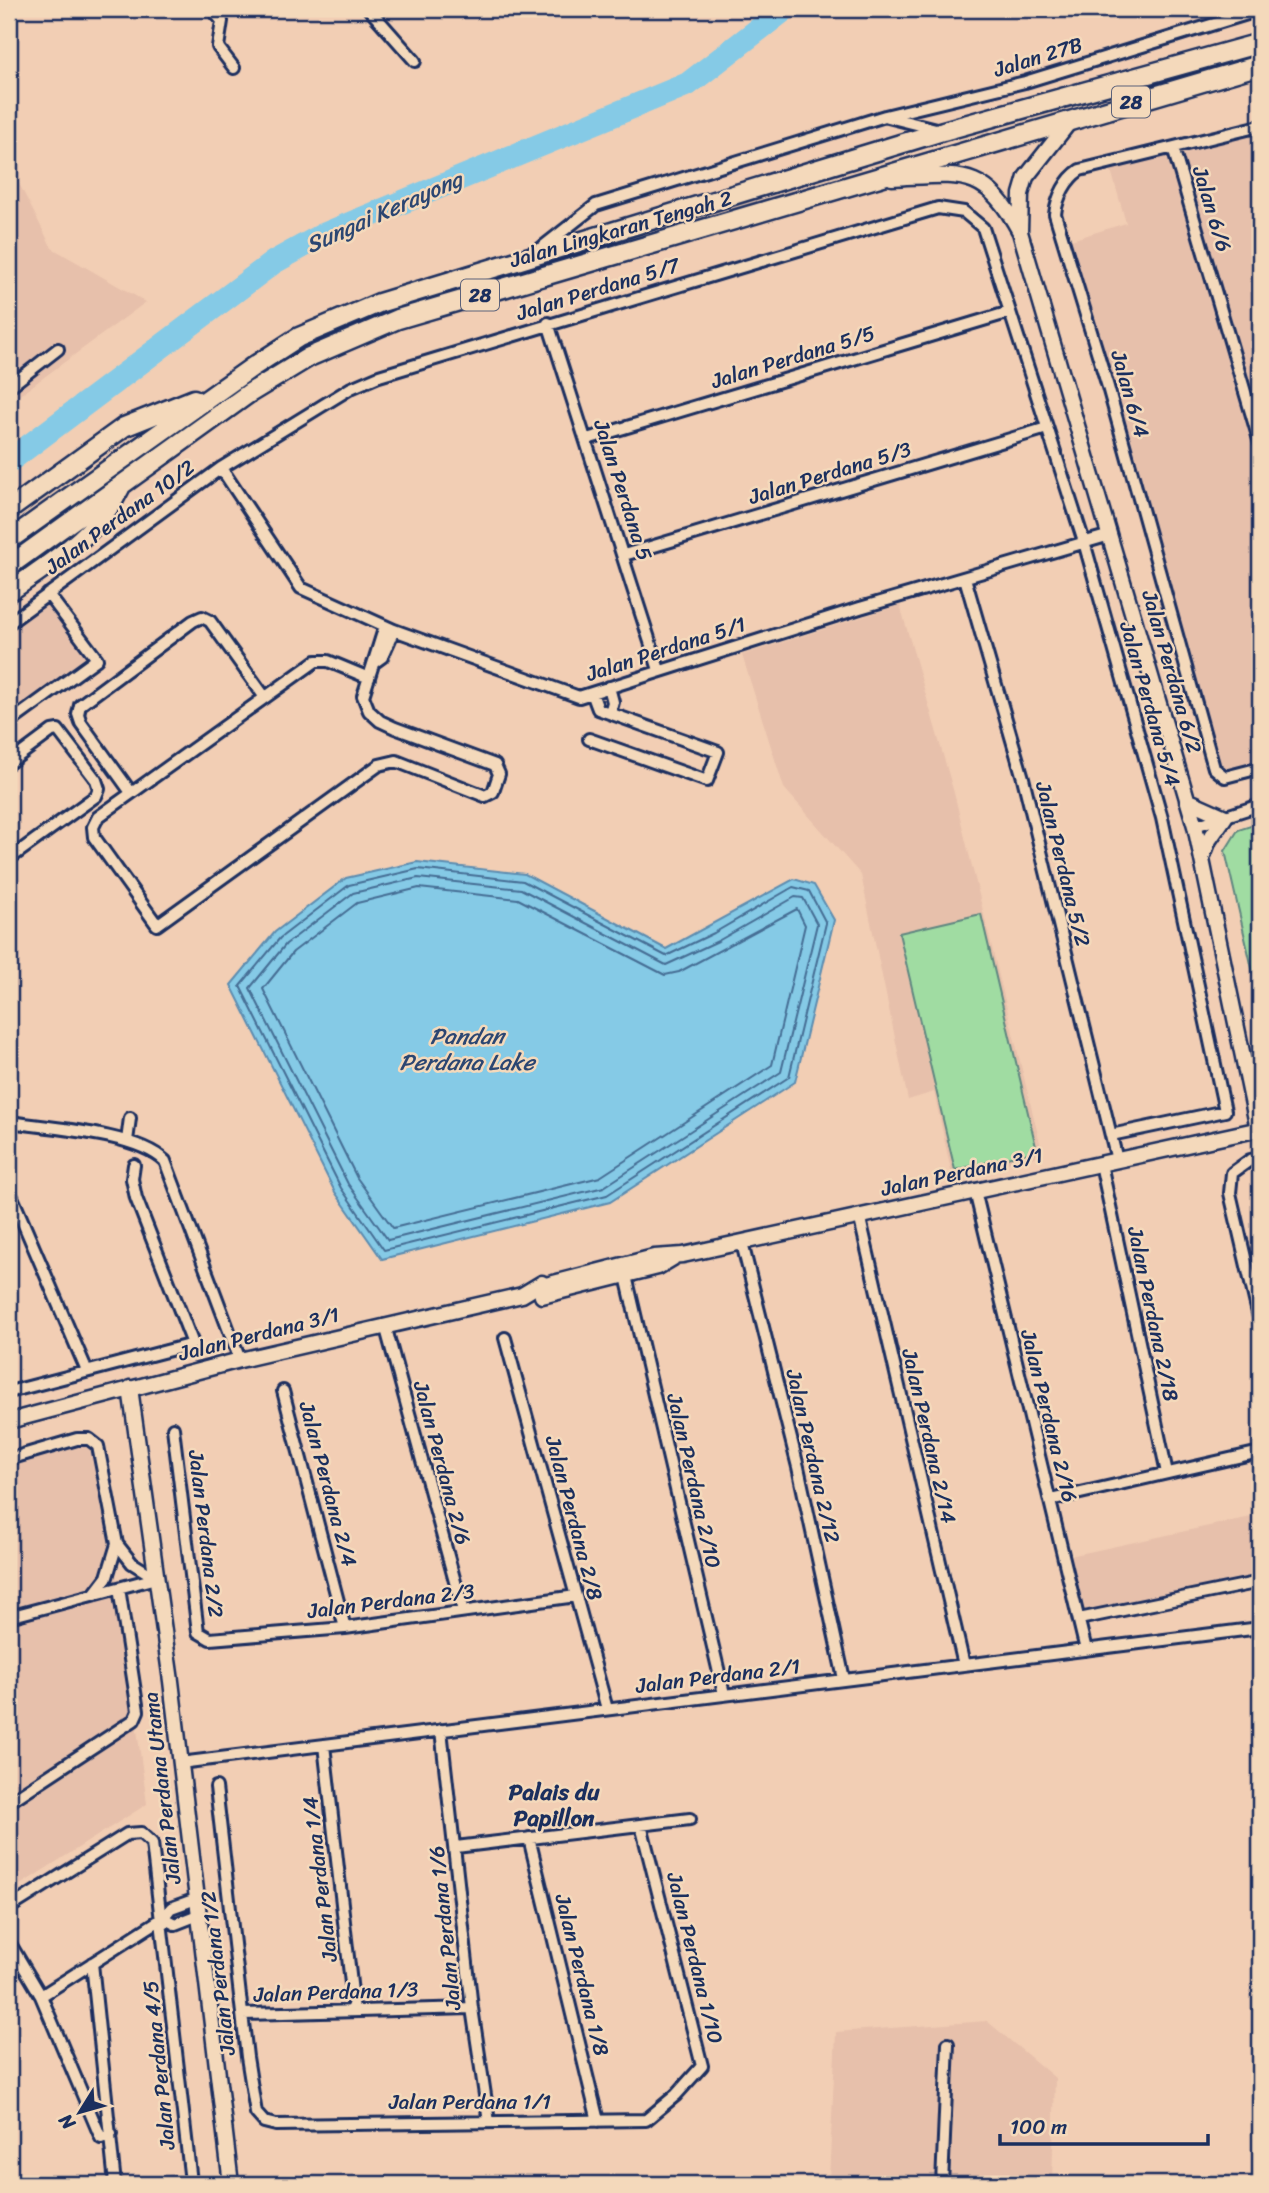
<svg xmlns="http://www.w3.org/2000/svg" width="1269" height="2193" font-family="Sriracha,sans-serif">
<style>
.built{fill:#e7c0ab}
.green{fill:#a0dca2;stroke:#5e8680;stroke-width:2}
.water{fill:#85cae6;stroke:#5b8cb0;stroke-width:2}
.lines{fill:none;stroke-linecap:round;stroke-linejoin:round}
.shore{stroke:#456d94;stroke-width:2}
.river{stroke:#85cae6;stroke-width:24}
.minor-casing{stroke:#1b2f5e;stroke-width:16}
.tertiary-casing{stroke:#1b2f5e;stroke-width:19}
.trunk-casing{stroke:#1b2f5e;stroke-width:23}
.minor{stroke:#f4d9bb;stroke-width:10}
.tertiary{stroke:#f4d9bb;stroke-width:14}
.trunk{stroke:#f4d9bb;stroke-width:18}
.labels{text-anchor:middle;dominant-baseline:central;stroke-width:5;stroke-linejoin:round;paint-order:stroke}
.shield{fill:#f4d9bb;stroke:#5c627a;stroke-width:2}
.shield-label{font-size:19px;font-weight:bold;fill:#1b2f5e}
.street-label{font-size:21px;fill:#1b2f5e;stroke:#f4d9bb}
.water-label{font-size:23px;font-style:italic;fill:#2b4672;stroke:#f4d9bb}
.neighbourhood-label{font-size:23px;font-weight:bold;fill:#1b2f5e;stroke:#f4d9bb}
</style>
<rect width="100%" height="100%" fill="#f2ceb4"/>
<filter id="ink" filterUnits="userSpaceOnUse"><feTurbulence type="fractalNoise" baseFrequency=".0143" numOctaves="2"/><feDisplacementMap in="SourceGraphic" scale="14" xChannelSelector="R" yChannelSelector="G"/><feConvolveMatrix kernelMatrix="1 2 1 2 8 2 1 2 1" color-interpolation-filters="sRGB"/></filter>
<g filter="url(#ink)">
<path class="built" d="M1260 129V762L1226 771 1219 764 1162 556 1068 241 1126 223 1111 170Z
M9 164 52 248 146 302 9 403Z
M46 601 90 658 9 718V629Z
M900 605 954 793 1043 1155 952 1175 934 1092 908 1100 861 875 784 788 742 655Z
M85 1443 93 1448 112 1544 147 1804 9 1892V1466Z
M1260 1515V1576L1084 1612 1070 1556Z
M987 2021 1055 2078 1052 2184H694V2175L829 2180 836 2032Z"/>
<path class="green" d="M1260 823V1003L1225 851 1238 830Z
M981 914 1037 1151 955 1170 899 933Z"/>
<path class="water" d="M417 862 525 874 666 949 794 879 814 885 834 920 795 1082 610 1202 382 1259 335 1192 231 985 275 932 346 878Z"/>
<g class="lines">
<path class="shore" d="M418 869 523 881 666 956 714 933 793 887 809 891 826 923 789 1077 607 1195 384 1250 341 1188 240 986 280 938 349 885Z
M418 878 521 889 666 965 718 941 795 897 803 898 817 924 781 1072 604 1187 388 1240 348 1184 250 988 286 944 353 893Z
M419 888 518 899 665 975 679 972 797 909 805 925 772 1065 600 1177 393 1228 357 1178 263 989 293 952 357 903Z"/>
<path class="river" d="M9 461 274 262 323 235 688 84 785 9"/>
<g class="minor-casing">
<path id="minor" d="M212 9 222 21 218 47 234 68
M369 9 415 61
M888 117 940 130
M1260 126 1080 170C1066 179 1057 197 1055 214L1108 387 1214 768 1225 777 1260 768
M1173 148 1260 443
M540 249 596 205 885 116 1025 82 1260 10
M548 323 659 670
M9 387 58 349
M587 439 1010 312
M221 468 301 588 394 630 579 697 860 608 1110 535
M624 555 1047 428
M965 578 1023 778 1117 1160
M9 623 221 468 351 388 379 376 938 208 964 212 983 228 1084 542 1162 818 1225 1111 1111 1135
M375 662 382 657 394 630
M369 678 328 661H316L98 817 93 827 94 837 157 925 379 765 396 761 485 796 493 792 499 774 495 765 395 728 380 721 369 711 363 696 385 626
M609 687 613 702 610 713
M9 723 97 659 48 594
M589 739 707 781 718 752 598 709 592 693
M9 763 52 731 58 730 96 780 99 789 96 796 9 859
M130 791 81 723 78 714 80 705 193 621 202 617 210 621 264 696
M1195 826 1260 805
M9 1122C50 1128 137 1133 165 1161L240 1360
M127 1141 130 1118
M1260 1158 1250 1160 1232 1173 1230 1193 1260 1322
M1101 1164 1167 1473
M9 1190 87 1371
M975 1191 1086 1650
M859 1215 964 1665
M742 1243 798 1467 844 1679
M626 1276 724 1694
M385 1325 463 1611
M505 1338 607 1709
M283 1391 345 1628
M9 1392 193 1344 136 1198 132 1179 134 1165
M173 1428 198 1632 210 1639 345 1628 576 1596
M9 1459 77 1439H89L98 1446 117 1544 107 1577 94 1594
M1050 1500 1260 1452
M117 1544 132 1563 156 1578
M9 1617 156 1578
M1079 1619 1260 1582
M441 1730 472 2008 489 2122
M324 1745 354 2010
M180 1763 1260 1628
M216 1787 247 2057 256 2113 264 2122 276 2125 646 2120 676 2095 702 2066 641 1825
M9 1802 134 1720 138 1711 119 1588
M529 1838 598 2121
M456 1847 690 1819
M9 1908 127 1834 141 1833 152 1843 191 2182 163 2184
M163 1918 175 1924 198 1915
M9 1942 41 1996 101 2138 111 2134
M92 1963 115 2184
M41 1996 163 1918 171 1908 196 1899
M242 2014 472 2008
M942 2184 948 2044"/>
</g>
<g class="tertiary-casing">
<path id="tertiary" d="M892 178C960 175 984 165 1020 232L1195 826 1258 1129
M1020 231 1021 194 1026 177 1071 120
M1187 800 1225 817 1209 840 1202 858
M534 1288 654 1257 683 1255 1260 1129
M542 1296 658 1267 673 1258
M130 1388 171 1681 231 2184
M9 1421 240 1360 522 1295 542 1283"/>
</g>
<g class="trunk-casing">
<path id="trunk" d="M9 510 124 427 194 399
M9 540 251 368 299 337 379 303 943 131 1260 43
M9 566 248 394 309 357 398 319 1260 65
M9 592C51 562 97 536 120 488"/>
</g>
<use href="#minor" class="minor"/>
<use href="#tertiary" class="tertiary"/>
<use href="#trunk" class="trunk"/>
</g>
</g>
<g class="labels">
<g class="shield">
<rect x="1112" y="86.5" width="38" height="31" rx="5"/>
<rect x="461" y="279.5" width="38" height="31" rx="5"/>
</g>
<g class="shield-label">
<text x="1131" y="102">28</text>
<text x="480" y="295">28</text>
</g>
<g class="street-label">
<text transform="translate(1038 57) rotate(-17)">Jalan 27B</text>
<text transform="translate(1212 209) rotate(73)">Jalan 6/6</text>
<text transform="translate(621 229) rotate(-16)">Jalan Lingkaran Tengah 2</text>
<text transform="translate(598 289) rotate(-17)">Jalan Perdana 5/7</text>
<text transform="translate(793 357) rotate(-17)">Jalan Perdana 5/5</text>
<text transform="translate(1130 394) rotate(74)">Jalan 6/4</text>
<text transform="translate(830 473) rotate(-17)">Jalan Perdana 5/3</text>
<text transform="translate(623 490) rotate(72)">Jalan Perdana 5</text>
<text transform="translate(120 517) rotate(-36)">Jalan Perdana 10/2</text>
<text transform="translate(666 649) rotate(-18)">Jalan Perdana 5/1</text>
<text transform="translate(1172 672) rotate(74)">Jalan Perdana 6/2</text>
<text transform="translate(1150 704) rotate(74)">Jalan Perdana 5/4</text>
<text transform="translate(1063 864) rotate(76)">Jalan Perdana 5/2</text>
<text transform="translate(962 1172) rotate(-12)">Jalan Perdana 3/1</text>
<text transform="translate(1153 1314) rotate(78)">Jalan Perdana 2/18</text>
<text transform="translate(259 1334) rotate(-14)">Jalan Perdana 3/1</text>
<text transform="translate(1049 1416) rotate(76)">Jalan Perdana 2/16</text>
<text transform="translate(929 1436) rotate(77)">Jalan Perdana 2/14</text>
<text transform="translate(813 1456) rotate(77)">Jalan Perdana 2/12</text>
<text transform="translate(442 1463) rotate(75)">Jalan Perdana 2/6</text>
<text transform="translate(694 1481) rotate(77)">Jalan Perdana 2/10</text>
<text transform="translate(328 1484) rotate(75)">Jalan Perdana 2/4</text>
<text transform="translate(574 1518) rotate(75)">Jalan Perdana 2/8</text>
<text transform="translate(206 1534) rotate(83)">Jalan Perdana 2/2</text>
<text transform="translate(391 1601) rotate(-7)">Jalan Perdana 2/3</text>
<text transform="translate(718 1676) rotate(-7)">Jalan Perdana 2/1</text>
<text transform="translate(162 1788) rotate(-97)">Jalan Perdana Utama</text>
<text transform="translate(320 1879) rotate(-97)">Jalan Perdana 1/4</text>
<text transform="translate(445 1928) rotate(-96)">Jalan Perdana 1/6</text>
<text transform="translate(695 1958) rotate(76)">Jalan Perdana 1/10</text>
<text transform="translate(218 1973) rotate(-97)">Jalan Perdana 1/2</text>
<text transform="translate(582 1975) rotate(76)">Jalan Perdana 1/8</text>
<text transform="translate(336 1992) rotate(-2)">Jalan Perdana 1/3</text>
<text transform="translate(159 2065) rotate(-96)">Jalan Perdana 4/5</text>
<text x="470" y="2102">Jalan Perdana 1/1</text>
</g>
<g class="water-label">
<text transform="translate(384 212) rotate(-24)">Sungai Kerayong</text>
<text x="467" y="1036">Pandan<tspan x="467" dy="26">Perdana Lake</tspan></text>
</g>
<g class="neighbourhood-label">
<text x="554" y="1792">Palais du<tspan x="554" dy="26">Papillon</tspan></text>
</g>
</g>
<rect width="1269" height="2193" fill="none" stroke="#f4d9bb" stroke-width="35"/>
<rect x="18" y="18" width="1234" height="2158" fill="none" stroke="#1b2f5e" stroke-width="2.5" filter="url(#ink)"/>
<g transform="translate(80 2112) rotate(233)" stroke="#f4d9bb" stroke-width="5" paint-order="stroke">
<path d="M0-5L12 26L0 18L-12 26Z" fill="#1b2f5e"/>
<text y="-10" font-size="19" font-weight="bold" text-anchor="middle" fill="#1b2f5e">N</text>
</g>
<path d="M1000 2134v10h208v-10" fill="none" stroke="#1b2f5e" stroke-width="3.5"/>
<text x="1010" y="2134" font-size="21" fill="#1b2f5e" stroke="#f4d9bb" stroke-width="5" paint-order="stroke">100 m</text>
</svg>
